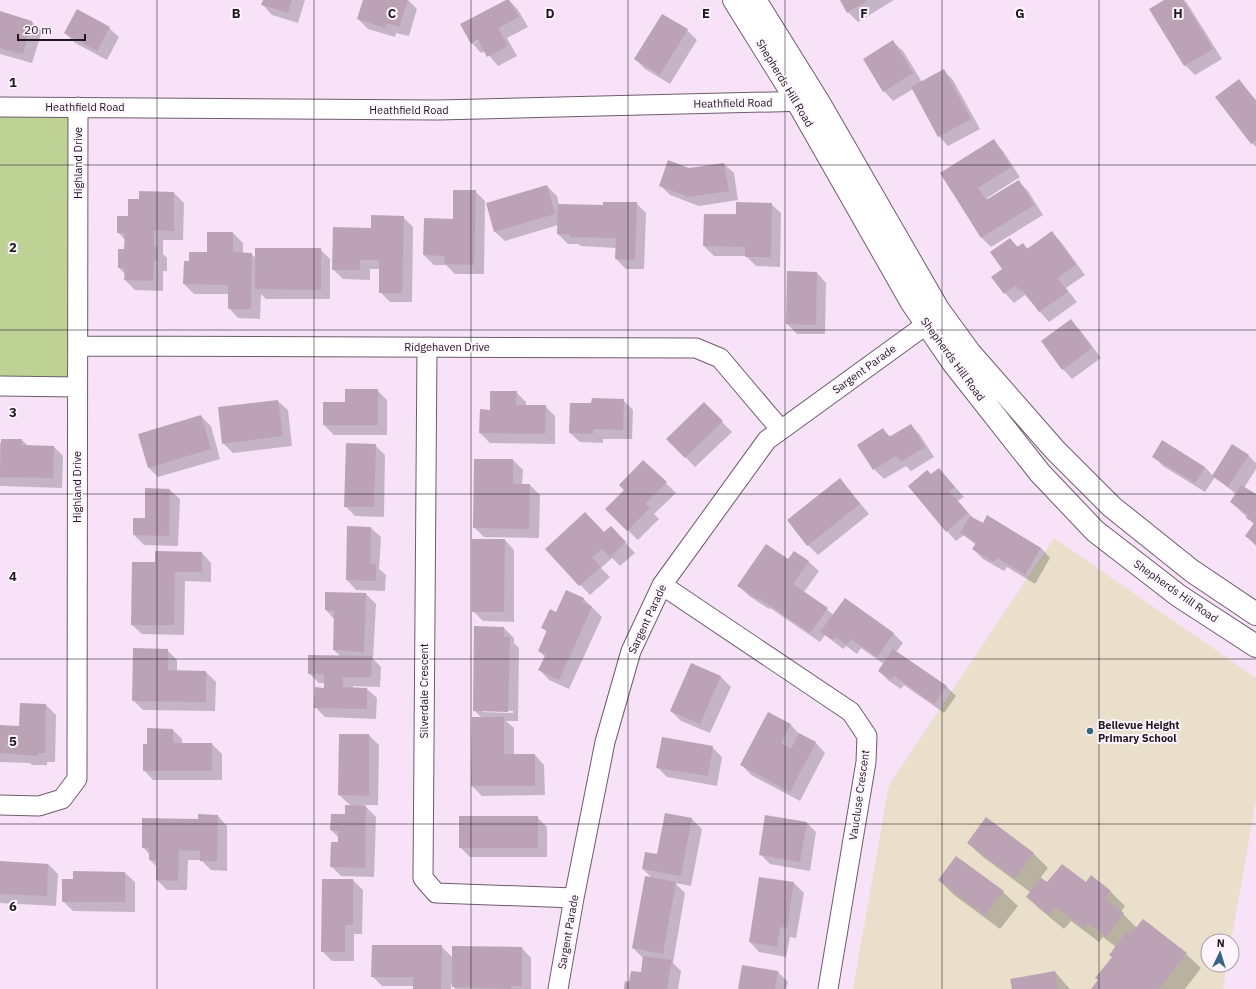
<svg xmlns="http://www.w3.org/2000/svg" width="1256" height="989" font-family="'IBM Plex Sans',sans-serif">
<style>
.education{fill:#e9dfca}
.green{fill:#bfd295}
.shadow{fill:#0003;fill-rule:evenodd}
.building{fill:#bba3b5}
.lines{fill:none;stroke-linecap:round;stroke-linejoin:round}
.minor-casing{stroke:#6e5c6e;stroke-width:21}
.secondary-casing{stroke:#6e5c6e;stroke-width:24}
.minor{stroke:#fff;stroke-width:19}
.secondary{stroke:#fff;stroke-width:22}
.grid{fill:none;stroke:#1f1820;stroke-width:1;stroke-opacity:0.55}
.poi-dot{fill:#346684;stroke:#fdf4fd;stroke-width:1.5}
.labels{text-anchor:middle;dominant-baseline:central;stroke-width:4;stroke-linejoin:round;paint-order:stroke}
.street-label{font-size:11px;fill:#1f1820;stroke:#fdf4fd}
.poi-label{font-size:11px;font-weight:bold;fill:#1f1820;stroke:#fdf4fd;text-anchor:start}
.grid-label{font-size:13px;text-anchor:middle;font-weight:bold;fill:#1f1820;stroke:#fdf4fd;stroke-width:4;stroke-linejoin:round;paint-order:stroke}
</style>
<rect width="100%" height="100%" fill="#f7e2f8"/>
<path class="education" d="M1054 538 1256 678V801L1231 941H1208V965H1227L1223 989H853L889 785Z"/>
<path class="green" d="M0 107H78L77 387 0 386Z"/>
<path class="shadow" d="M264 0H305L298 23 272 15 263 5Z
M364 0H408L417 9 409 36 396 33 395 37 368 29 358 19Z
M509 0 518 10 528 27 507 38 517 56 498 66 485 51 481 53 472 43ZM483 38 474 43V41Z
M841 0H894L858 22 848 12Z
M1166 0H1184L1187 3 1222 59 1195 75 1185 65 1151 9Z
M0 12 32 22 42 31 32 63 0 54Z
M663 15 687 30 697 40 670 84 645 69 635 59Z
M109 28 119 37 107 60 75 43 65 33Z
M893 42 903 51 922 82 944 71 953 80 980 129 948 146 939 136 913 89 893 101 884 91Z
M1239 81 1256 100V147L1252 143Z
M994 141 1003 151 1020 177 987 198 988 200 1018 181 1028 191 1043 215 991 247 981 237 941 173Z
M724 164 734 173 738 200 699 206 670 195 660 185 689 169Z
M547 186 557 196 559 205 605 206 636 203 646 213 644 269H626L616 259V248L581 246 578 244H568L558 234V225L505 241 495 232 487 204Z
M475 191 485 201 484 274H455L446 265H434L424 255Z
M140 192 174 193 184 203 183 240H163V254L167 258V271H163V291L135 290 125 280V274L119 268 125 250V240L118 232 140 200Z
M771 204 781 213 780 267 756 266 746 256H714L704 246Z
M403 217 413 227 412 302H390L380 292V269H370V280L343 279 333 269 372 229Z
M1051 232 1061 242 1085 275 1066 288 1077 302 1049 322 1025 295 1014 303 1005 293 1004 269 1010 239 1018 247 1023 244 1028 249Z
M233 233 243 243V254H251L256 258 320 249 330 259V299H266L261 294 260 319 238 318 229 308V294H194L184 284 190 262 208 253Z
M817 273 826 283 825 334H797L787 324Z
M1071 321 1080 330 1101 358 1072 379 1063 369Z
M377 390 387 400V435H334L324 425 346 403Z
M516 392 526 402V406H545L555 416V444L490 443 480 433 491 411Z
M623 400 633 410 632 439H603V443L580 442 570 433 592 404Z
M278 401 288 410 292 446 233 453 223 443Z
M704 404 732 432 695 467 668 439Z
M201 416 211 426 220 459 158 477 148 467Z
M911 425 920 435 934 457 911 471 906 466 884 479 874 469 883 430 891 437Z
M22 440 28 446 54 447 63 456 62 488 0 486V443Z
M375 445 385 455 384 517 355 516 345 506Z
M1233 446 1249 456 1256 463V469L1244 488 1256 496V546L1246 536 1254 524 1231 502 1236 494 1215 477 1205 492 1163 466 1153 456 1205 467 1213 476Z
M513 460 523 470 522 485H530L540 495 539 538 484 537 474 527Z
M643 461 676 493 654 514 659 519 638 540 606 509 625 490Z
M939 469 964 497 958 501 974 519 1041 548 1050 558 1035 584 1007 567 1004 571 983 559 973 549 976 545 964 535 956 541 947 531 931 475Z
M840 479 869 514 818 555 808 545Z
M170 490 180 499 178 546 144 545 134 535Z
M371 528 381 537 379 569 386 575 385 591 356 590 347 580Z
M604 533 620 537 635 553 620 566 612 558 601 568 610 577 590 595 546 549Z
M505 540 514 550V622L483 621 473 611Z
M794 552 809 562 819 571 804 592 834 615 893 633 903 643 896 652 947 687 956 696 944 713 904 685 901 689 889 681 879 671 884 664 861 648 857 654 846 646 843 649 825 635 820 642 770 608 769 609 749 596 739 586 788 560Z
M202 553 211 563V582L185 581 184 635 142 634 132 625 156 563Z
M326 593 366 594 376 604 373 659 381 667 380 687 353 686V688L367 689 377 698 376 719 325 717 315 707 325 689V683H319L309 673 340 656 334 650 335 620 326 610Z
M583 598 602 617 569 689 549 680 540 670 545 657 539 651 547 632 542 628 556 613Z
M475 627 504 628 514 638V643L519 648 518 721H506L514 728V755H535L544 765 545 795 482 796 472 786 482 718 474 710ZM482 710 513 711V713L482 712Z
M167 650 177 660V671L206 672 216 682 215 711 143 710 133 700Z
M692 664 721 677 731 687 710 733 681 721 671 711Z
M46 705 56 715 55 762H47V765H32L30 763 0 762V726L20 727Z
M769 714 791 725 801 736 816 743 825 753 800 801 751 775 742 765Z
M173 730 182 739V744H212L222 754V780H153L144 770Z
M369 735 379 745 378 805H364L376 817 374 877 341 876 331 866 339 843V838L331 830 346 815 351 806 339 795Z
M712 747 722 757 717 786 667 777 658 768Z
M666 814 692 819 702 829 691 886 675 883 685 893 673 963 681 971 678 989H625L641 973 643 958 633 948 653 879 643 869 658 855Z
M218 816 227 826V871L211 870 201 860H188L187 890H167L157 880V867L150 860V855L143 847 199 820Z
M537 817 547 827V857H470L460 847Z
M806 822 816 832 810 871 770 864 760 854Z
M968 843 1033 853 1048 868 1040 878 1047 884 1086 883 1091 877 1111 892 1125 906 1121 912 1137 928 1186 954 1201 968 1185 989H1092L1113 957 1116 947 1103 937 1099 942 1071 921 1064 929 1042 911 1027 897 1030 892 983 857Z
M0 862 48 864 58 874 56 906 0 903Z
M74 872 125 873 135 882V912L73 911 63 901 74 880Z
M353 880 363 890 362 934H354V961H332L322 951Z
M939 880 1003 892 1018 906 1000 929 954 895Z
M794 883 804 893 796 938 790 937 786 957 759 952 750 942Z
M441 946 453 958 522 948 531 958V989H455L451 984V989H414V986H382L372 976Z
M778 972 788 982 786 989H739Z
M1055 972 1070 989H1013Z"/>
<path class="building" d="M263 0H292L288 13 261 5Z
M363 0H408L399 27 387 23 385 28 357 19Z
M506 0H509L519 17 498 28 508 46 487 57 478 40 471 44 460 24Z
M840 0H868L847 13Z
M1164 0H1183L1213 49 1184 66 1149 9Z
M77 9 110 27 97 51 64 33Z
M0 11 32 21 23 54 0 48Z
M662 14 688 29 660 75 634 59Z
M893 40 913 73 883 92 863 59Z
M944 69 971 119 938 137 911 87Z
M1239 79 1256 101V140L1251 144 1215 97Z
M994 139 1011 167 978 188 986 200 1019 180 1034 205 981 238 940 173Z
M668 160 689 168 724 163 729 191 689 197 659 186Z
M547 185 555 214 494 232 486 203Z
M453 190H476L474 265 444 264 445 256 423 255 424 218 453 219Z
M139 191 174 192V231L154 230V247H158V261H154L153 281 124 280 125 268H118V249H124L125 233H117V216H128V199H139Z
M603 202H637L635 260 615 259 616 238 570 237V235L557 234 558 204 603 205Z
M736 202 772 203 771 257H745V247L703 246 704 214H736Z
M371 215 404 216 402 293H379V260H360V270H332L333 227 371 228Z
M1052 231 1076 265 1057 278 1068 292 1039 312 1022 289 1019 291 1016 285 1004 294 991 277 1002 269 990 252 1010 238 1017 247 1023 243 1027 249Z
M207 232H233V252L252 253 251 309H228V285L183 284 184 261H189V252H207Z
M255 248H321V290L255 289Z
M787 271 817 272 816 325 786 324Z
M1071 319 1092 348 1062 370 1041 341Z
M345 389H378V425H323V402H345Z
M490 391H517L516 405H546L545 434 479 433 480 409 490 410Z
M592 398 624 399 623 430 593 429V434L569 433 570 403H591Z
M278 400 283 436 222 444 218 407Z
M704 402 723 421 685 458 666 439Z
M201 415 211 449 148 468 138 434Z
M911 424 925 447 901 462 896 456 873 470 857 445 883 428 889 437Z
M1 439H22V445L54 446 53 478 0 477Z
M1162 440 1205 467 1195 483 1152 457Z
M346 443 376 444 374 507H344Z
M1232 444 1249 455 1228 487 1212 476Z
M474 459H513V484H530L529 529 473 528Z
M643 460 667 482 645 504 650 508 627 531 605 509 624 490 619 485Z
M939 468 955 487 949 491 968 513 946 532 908 486 927 470 931 474Z
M840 478 860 504 807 546 787 520Z
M1241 485 1256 494V544L1245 536 1254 523 1246 518 1248 515 1230 502Z
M145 488 170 489 169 536 133 535V518H145Z
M585 512 604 532 611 526 626 542 610 557 602 549 592 557 601 567 579 586 545 549Z
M987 515 1041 548 1025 575 997 558 994 562 972 549 976 543 960 533 970 516 983 523Z
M347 526 371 527 370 564H376V581L346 580Z
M472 539H505L504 612H472Z
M766 544 788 559 794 551 809 561 793 584 828 608 810 633 760 599 759 600 737 586Z
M155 551 202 552V572H175L174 625H131L132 562H155Z
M566 590 584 598 582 602 592 607 559 680 538 670 546 654 538 651 547 630 541 628 550 609 556 612Z
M325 592 366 593 364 652 333 650 334 611 325 610Z
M845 598 894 633 877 657 851 639 847 645 835 637 833 640 820 632Z
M474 626 504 627V637H510L508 712 473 711Z
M133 648 168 649V670L206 671V702L132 701Z
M893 649 947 686 934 704 894 676 891 680 878 671Z
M308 655 372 656 371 677H343V687L367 688V709L314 708 315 687 324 688V674H308Z
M691 663 721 676 700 724 670 711Z
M20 703 46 704 45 753H38V756L0 753V725L19 726Z
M768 712 791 724 781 743 791 749 799 733 816 742 790 792 740 765Z
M472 717H504V754H535V786H471Z
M147 728 173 729V743H212V771H143V744H147Z
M339 734H369V796L338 795Z
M662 737 713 746 708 776 656 768Z
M345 805 366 806 365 868 330 867 331 842H338V831L330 830 331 814H345Z
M665 813 692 818 681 876 642 869 645 852 657 854Z
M198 814 218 815 217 861H200V851L179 850 178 881 156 880V860H149V848H142V818L198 819Z
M765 815 807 822 800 862 759 855Z
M459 816H538V848H459Z
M986 817 1034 853 1015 878 967 843Z
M956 856 1004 891 985 916 938 880Z
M0 861 48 864 47 896 0 894Z
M1062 864 1086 882 1091 875 1111 891 1105 899 1124 913 1106 937 1088 923 1084 928 1055 907 1049 915 1026 897 1040 877 1047 882Z
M73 871 125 872V902H62V879H73Z
M645 876 676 882 663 954 632 948Z
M759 877 794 882 787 928 780 927 777 947 749 942Z
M322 879H353V925H345V952H321Z
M1143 919 1187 953 1159 989H1091L1098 980 1095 978 1112 957 1109 955 1126 932 1130 935Z
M372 945H442L441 989H413V977H371Z
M452 946 522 947V986H511V989L452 987Z
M643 956 672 960 667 989H624L625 981 629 982 631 971 641 972Z
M742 965 778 971 775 989H738Z
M1055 971 1058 989H1012L1010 979Z"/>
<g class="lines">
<g class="minor-casing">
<path id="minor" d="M0 107 438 110 810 101
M78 346 696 348 720 358 781 430
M427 347 423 878 436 893 574 898
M0 386 77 387
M662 585 851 712 867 736 866 762 828 989
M0 805 39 806 62 799 77 779 78 107
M558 989 574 898 605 742 631 651 662 585 767 440 927 324 940 317"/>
</g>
<g class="secondary-casing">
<path id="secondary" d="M734 0 797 101 912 303 954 364 1040 473 1095 531 1179 596 1256 646
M755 0 818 101 938 309 970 353 1055 450 1112 507 1192 571 1256 614"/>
</g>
<use href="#minor" class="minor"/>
<use href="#secondary" class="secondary"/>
</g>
<path class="grid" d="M157 0V989M314 0V989M471 0V989M628 0V989M785 0V989M942 0V989M1099 0V989M0 165H1256M0 330H1256M0 494H1256M0 659H1256M0 824H1256"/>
<circle class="poi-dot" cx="1090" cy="731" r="4"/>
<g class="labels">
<g class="street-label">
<text transform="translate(785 83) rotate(59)">Shepherds Hill Road</text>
<text transform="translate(733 103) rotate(-1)">Heathfield Road</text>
<text x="85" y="107">Heathfield Road</text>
<text x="409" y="110">Heathfield Road</text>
<text transform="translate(78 163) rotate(-90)">Highland Drive</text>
<text x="447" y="347">Ridgehaven Drive</text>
<text transform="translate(953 359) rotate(54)">Shepherds Hill Road</text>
<text transform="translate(864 369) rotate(-36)">Sargent Parade</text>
<text transform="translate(77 487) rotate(-90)">Highland Drive</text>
<text transform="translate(1176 591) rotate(35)">Shepherds Hill Road</text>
<text transform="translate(647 619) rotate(-65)">Sargent Parade</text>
<text transform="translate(424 691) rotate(-90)">Silverdale Crescent</text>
<text transform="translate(859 795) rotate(-82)">Vaucluse Crescent</text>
<text transform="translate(568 932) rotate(-80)">Sargent Parade</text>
</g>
<g class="poi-label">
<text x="1098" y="725">Bellevue Height<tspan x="1098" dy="13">Primary School</tspan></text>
</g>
</g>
<g class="grid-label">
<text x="236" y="18">B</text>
<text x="392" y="18">C</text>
<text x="550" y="18">D</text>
<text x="706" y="18">E</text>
<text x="864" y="18">F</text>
<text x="1020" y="18">G</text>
<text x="1178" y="18">H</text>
<text x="13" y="87">1</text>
<text x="13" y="252">2</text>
<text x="13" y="417">3</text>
<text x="13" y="581">4</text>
<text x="13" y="746">5</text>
<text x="13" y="911">6</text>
</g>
<g transform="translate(1220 953) rotate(4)"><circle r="19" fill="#fdf4fd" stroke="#a49ca5"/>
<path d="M0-3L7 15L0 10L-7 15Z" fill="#346684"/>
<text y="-6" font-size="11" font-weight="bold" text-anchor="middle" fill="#1f1820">N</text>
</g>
<path d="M18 34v6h67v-6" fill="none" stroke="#1f1820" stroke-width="2"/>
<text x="24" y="34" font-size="12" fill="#1f1820" stroke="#fdf4fd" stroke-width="3" paint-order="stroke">20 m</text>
</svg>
